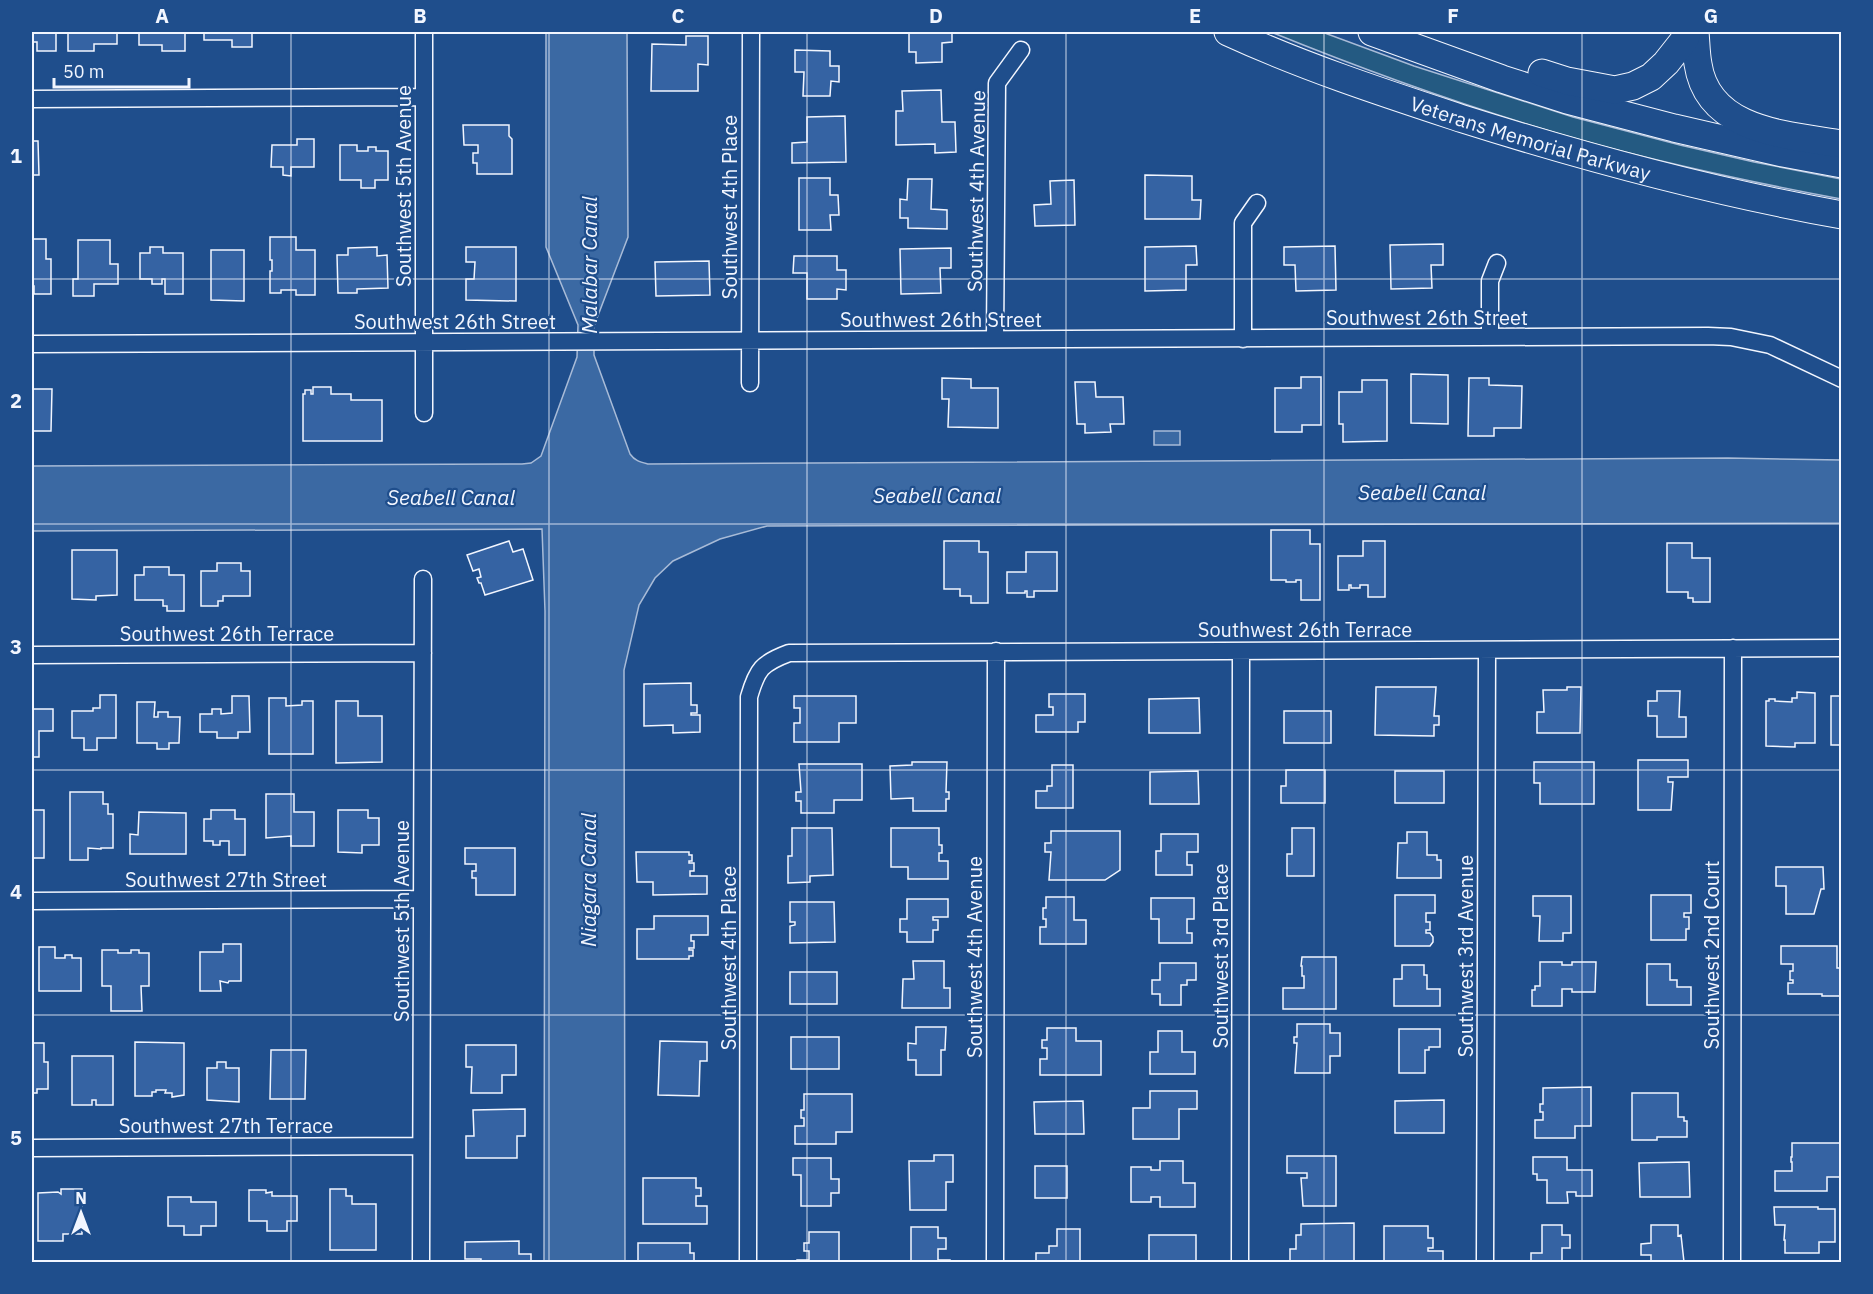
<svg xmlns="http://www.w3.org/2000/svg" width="1873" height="1294" font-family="'IBM Plex Sans',sans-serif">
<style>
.green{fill:#245a82;stroke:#a8bbd7;stroke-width:1.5}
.water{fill:#3b69a3;stroke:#a8bbd7;stroke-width:1.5}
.building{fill:#3563a3;stroke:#f2f6ff;stroke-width:1.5}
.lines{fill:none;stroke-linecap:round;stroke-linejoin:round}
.minor-casing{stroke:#f2f6ff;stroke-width:19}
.trunk-casing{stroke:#f2f6ff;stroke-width:29}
.minor{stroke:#1f4e8c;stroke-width:16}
.trunk{stroke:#1f4e8c;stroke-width:27}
.grid{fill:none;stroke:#f2f6ff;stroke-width:1.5;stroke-opacity:0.55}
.labels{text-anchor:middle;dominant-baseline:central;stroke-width:4.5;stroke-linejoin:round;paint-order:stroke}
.street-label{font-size:20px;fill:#f2f6ff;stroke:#1f4e8c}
.water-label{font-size:21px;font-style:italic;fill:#f2f6ff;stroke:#1f4e8c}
.neatline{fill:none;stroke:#f2f6ff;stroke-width:2}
.grid-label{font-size:20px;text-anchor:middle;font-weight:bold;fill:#f2f6ff}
</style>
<rect width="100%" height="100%" fill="#1f4e8c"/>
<path class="green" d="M1271 32H1322L1414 66 1573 117 1680 145 1754 162 1841 179V199C1761 184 1681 167 1602 146 1489 115 1379 76 1271 32Z"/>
<path class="water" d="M546 32H627L628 237 594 326V355L630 454C635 461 640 462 648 464L1728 458 1841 460 1842 523 767 526 720 539 673 561 655 578 639 605 624 670 625 1262H544L545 611 542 529 32 531V466L522 464 531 463 541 456 577 357 578 325 546 247Z
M1154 431H1180V445H1154Z"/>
<path class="building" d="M32 32H56V51H37V42H32Z
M68 32H117V44H94V51H68Z
M139 32H185V51H162V45H139Z
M204 32H252V47H232V40H204Z
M909 32H952V42L942 43V62L916 63V52H909Z
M686 36H708V65L698 64V91H651L652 44 686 45Z
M795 50 830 51V66H839V82L831 81 830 96H803L804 72H795Z
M941 90 942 122H955L956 152 935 153V144L896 145V111H903L902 91Z
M845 116 846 162 792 163V143L807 142V117Z
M463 125H509V136L512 139V174H477V163H473V153H478V145H464Z
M297 139H314V167H291V176L283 175V167H271L272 145H297Z
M32 141H38L39 175H32Z
M340 145H357V151H368V147H376V151H388V180H375V188H361V180H340Z
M1145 175 1192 176V200H1201L1200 219H1145Z
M799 178H830V195H838L839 215H830L831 230H799Z
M908 179H932L931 209 947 210V229L908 228V218H900V199L907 200Z
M1074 180 1075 225 1035 226 1034 205 1051 204 1050 181Z
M270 237H296V250H315V295H296V290H281V293H270V271H272V260H270Z
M32 239H46V259H51V294H34V286H32Z
M78 240H110V264H118V284H94V296H73V279H78Z
M1443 244V265H1431L1432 288 1391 289 1390 245Z
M1196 246 1197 265H1186V290L1145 291V247Z
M1335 246 1336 290 1296 291 1295 265H1284V247Z
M150 247H163V253H183V294H165V279H162V284H152V279H140V253H150Z
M377 247V256L387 255 388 288 357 289V293H338L337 255H348V248Z
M466 247H516V301L466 300V279H474L475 262H466Z
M951 248V268H940L941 293 901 294 900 249Z
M211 250H244V301L211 300Z
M794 256H837V270H846V290L837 289V299H807V273H793Z
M709 261 710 295 656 296 655 262Z
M1411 374 1448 375V424L1411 423Z
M1301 377H1321V425H1302V432H1275V388H1301Z
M942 378 971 379V388H998V428L948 427 949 399H942Z
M1469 378H1489V385L1522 386 1521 428H1494V436H1468Z
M1362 380H1387V441L1343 442V424H1339V392H1362Z
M1075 382H1095L1096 397H1123L1124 424H1110L1111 432 1085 433V424H1077Z
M313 387H331V394H351V400H382V441H303V394H305V390H311V394H313Z
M32 389H52L51 431H32Z
M1271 530H1310V544H1320V600H1301V580H1296V582H1286V580H1271Z
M509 541 513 552 523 549 533 580 485 595 481 583H479L477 578 481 577 479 569 473 571 467 555Z
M944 541H979V552H988V603H971V596H960V589H944Z
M1363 541H1385V597H1368V585H1360V588H1351V585H1349V590H1338V556H1363Z
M1667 543H1692V558H1710V602H1693V598H1688V592H1667Z
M72 550H117V595L96 596V600L72 599Z
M1026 552H1057V591H1034V597H1027V591H1025V593H1007V572H1026Z
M217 563H241V571H250V596H223V601H218V606H201V571H217Z
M144 567H169V575H184V611H167V606H163V600H135V575H144Z
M691 683V705H697V713H691V715H700V732L673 733V725L644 726V684Z
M1376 687H1436L1434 716H1439V725H1434V736L1375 735Z
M1567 687H1581L1580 733H1537V712H1544L1543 690H1567Z
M1657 691H1680L1679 717H1686V737H1657V716H1648V701H1657Z
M1797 692 1815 693V743H1795V747L1766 746V701H1769V699H1775V701L1792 702V698H1797Z
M1049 694H1085V722H1078V732H1036V715H1053V707H1049Z
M100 695H116V738H97V750H84V738H72V711H93V708H100Z
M232 696H249L250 732H238V738H217V732H200V714H212V709H221V714L232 713Z
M794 696H856V723H839V742H794V723H800V708H794Z
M1831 696H1842V745H1831Z
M269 698H286V706L302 705V701H313V754H269Z
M1199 698 1200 733H1149V699Z
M336 701H358V716H382V762L336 763Z
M137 702H155L154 717H158V712H168V717H180L179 743H169V749H157V743H137Z
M32 709H53V731H39V757H32Z
M1284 711H1331V743H1284Z
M1638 760H1688V777H1668V782H1673L1671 810H1638Z
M912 762H947L946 792H949V799H946V811H913V798L891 799 890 766 912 765Z
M1534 762H1594V804H1540V783H1534Z
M799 764H862V800H834V813H801V801H796V792H801Z
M1052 765H1073V808H1036V791H1047V786H1052Z
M1286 770H1325V803H1281V786H1286Z
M1198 771 1199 804H1150V772Z
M1395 771H1444V803H1395Z
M70 792H103V804H108V814H113V848H101V849L88 848V860H70Z
M266 794H294V812H314V846H291V836L266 838Z
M32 810H44V858H32Z
M211 810H235V819H245V855H229V841H220V845H213V841H204V819H211Z
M338 810H368V818H379V845H362V853L338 852Z
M139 812 186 813V854H130V834L138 835Z
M792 828H832L833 875 810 876V882L788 883V856H792Z
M891 828H939V845H942V853H939V861H948V879H908V867H891Z
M1292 828H1314V876H1287V854H1292Z
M1051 831H1120V870L1105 880H1049L1051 852H1045V843H1051Z
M1407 832H1427V855H1437V860H1441V878H1397L1398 843H1407Z
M1161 834H1198V852H1187V865H1192V875H1156V851H1161Z
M465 848H515V895H476V878H472V871H476V864H465Z
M636 852H689V855H692V861H689V863H694V871H690V876H707V894L653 895V882H637Z
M1776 867H1823L1824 889H1821L1814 914H1786V886H1776Z
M1395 895H1435V913H1426V922H1430V930H1426V933H1430L1433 937V942L1430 946H1395Z
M1651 895H1691V913H1684V917H1689V929H1686V940H1651Z
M1533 896H1571V933H1563V941H1539L1540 916H1533Z
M1046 897H1074V920H1086V944H1040V927H1046V919H1043V908H1046Z
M1151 898H1194V919H1187V933H1192V943H1159V919H1151Z
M907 899H948V917H933V920H938V930H933V942H907V932H900V919H907Z
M790 902H834L835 942 790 943V926L795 925V922H790Z
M654 916H708V935H691V941H694V948H689V950H693V956H689V959H637V929H654Z
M223 944H241V981H229L228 983 220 981 221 991H200V952H223Z
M1781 946H1837V968H1840V996H1822V994H1788V983H1793V980H1790V971H1793V964H1781Z
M39 947H55V958H65V955H72V958H81V991H39Z
M102 950H118V953H131V950H139V953H149V986H141L142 1011H111V986H102Z
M1302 957H1336V1009H1283V988H1304V976H1302V966H1301Z
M913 961H944V988H950V1008H902L903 979H914Z
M1540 962H1562V965H1572V962H1596L1595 992H1572V989H1562V1006H1532V990H1535V986H1540Z
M1160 963H1196V980H1187V985H1181V1005H1160V994H1152V980H1160Z
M1647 964H1670V980H1677V987H1691V1005H1647Z
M1402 965H1424V975H1427V989H1440V1006H1394V979H1402Z
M790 972H837V1004H790Z
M1297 1024H1330V1033H1340V1056H1330V1073H1295L1297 1043H1294V1037H1297Z
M916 1027H946L945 1050H941V1075H916V1060H908V1043L916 1044Z
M1047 1028H1076V1041H1101V1075H1040V1059H1047V1048H1042V1040H1047Z
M1399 1029H1440V1047H1429V1050H1425V1073H1399Z
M1158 1031H1182V1052H1195V1074H1150V1052H1158Z
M791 1037H839V1069H791Z
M660 1041 707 1042V1061H700L699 1096 658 1095Z
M135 1042 184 1043V1095L172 1097V1093H165L166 1090H156V1092H152V1096H135Z
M32 1043H44V1062H48V1089H37V1093H32Z
M466 1045H516V1075H502V1093H471L472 1067H466Z
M271 1050H306L305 1099H270Z
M72 1056H113V1105H96V1100H92V1105H72Z
M217 1062H226V1068H239V1102L207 1100V1068H217Z
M1591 1087V1126H1575V1138H1535V1120H1543V1112H1540V1104H1543V1088Z
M1150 1091H1197V1109H1179V1139H1133V1108H1150Z
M1632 1093H1678V1117H1684V1121H1687V1137H1657V1140H1632Z
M804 1094H852V1132H836V1144H795V1126H804V1118H801V1110H804Z
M1444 1100V1133H1395V1101Z
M1083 1101 1084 1134H1035L1034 1102Z
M525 1109V1136H517V1158H466V1136H474L473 1110Z
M1792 1143H1842V1177H1827V1191H1775V1171H1792V1162H1791V1157H1792Z
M934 1155H953V1182H946V1210H910L909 1161H934Z
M1287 1156H1336V1206H1303L1301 1178H1307V1173H1287Z
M1533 1157H1567V1170H1592V1196H1576V1192H1567L1568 1203H1547V1180H1537V1174H1533Z
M793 1158H831V1179H839V1193H831V1206H801V1175H793Z
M1160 1161H1183V1183H1195V1207H1160V1197H1151V1202H1131V1167H1151V1170H1160Z
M1689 1162 1690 1197H1640L1639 1163Z
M1035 1166H1067V1198H1035Z
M643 1178H696V1188H701V1196H696V1206H707V1224H643Z
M61 1189H82V1234H63V1241H38V1193L58 1192 61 1194Z
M330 1189H346V1196H352V1204H376V1250H330Z
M249 1190H266V1193L272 1192V1196H297V1221H287V1231H267V1221H249Z
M168 1197H191V1202H216V1226H201V1235H184V1226H168Z
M1774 1207H1818V1209H1835V1242H1819V1253H1785V1240H1784L1785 1225H1775Z
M1354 1223V1261L1290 1262V1249H1296V1235H1301V1224Z
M1542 1225H1562V1235H1570V1248H1562V1262H1531V1253H1542Z
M1651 1225H1678V1236L1681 1235 1684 1262H1651V1255H1641V1244L1651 1243Z
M1384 1226H1428V1238H1433V1248H1428V1251H1443V1262H1384Z
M911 1227H938V1238H946V1249H938V1260H950V1262H911Z
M1057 1229H1080V1262H1036V1253H1049V1246H1057Z
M809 1232H839V1262H797V1260H809V1251H804V1243H809Z
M1149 1235H1196V1262H1149Z
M519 1241V1254H531V1262H481V1259H465V1242Z
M638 1243H690V1253H694V1262H638Z"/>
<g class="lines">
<g class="minor-casing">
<path id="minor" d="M32 99 424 97
M1490 337V281L1497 263
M995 339 997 83 1021 50
M1243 339V223L1257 203
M32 344 1708 336 1731 337 1770 345 1842 379
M750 383 751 32
M424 413V32
M32 655 423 653
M32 901 421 899
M32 1148 421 1146
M421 1262 423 579
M748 1262 749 697C757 669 762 663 789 653L1842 648
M995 1262 996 651
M1240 1262 1241 651
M1485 1262 1487 650
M1732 1262 1733 648"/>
</g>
<g class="trunk-casing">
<g id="trunk">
<path id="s1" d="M1228 32C1304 67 1384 93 1463 119 1587 158 1713 192 1842 215"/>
<path d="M1372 32 1502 79 1567 100 1674 128 1783 153 1842 164"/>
<path d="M1695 32C1696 42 1696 54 1698 64 1708 132 1788 135 1842 144"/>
<path d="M1542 73 1567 81 1615 90 1633 86 1651 77 1666 63 1685 39 1687 32"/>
</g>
</g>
<use href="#minor" class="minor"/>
<use href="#trunk" class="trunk"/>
</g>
<path class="grid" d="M291 32V1262M549 32V1262M807 32V1262M1066 32V1262M1324 32V1262M1582 32V1262M32 279H1842M32 524H1842M32 770H1842M32 1015H1842"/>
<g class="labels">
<g class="street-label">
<text stroke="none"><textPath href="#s1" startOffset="321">Veterans Memorial Parkway</textPath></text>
<text transform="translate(403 186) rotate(-90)">Southwest 5th Avenue</text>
<text transform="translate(976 191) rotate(-89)">Southwest 4th Avenue</text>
<text transform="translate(729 207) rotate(-90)">Southwest 4th Place</text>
<text x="1427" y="317">Southwest 26th Street</text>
<text x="941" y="319">Southwest 26th Street</text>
<text x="455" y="321">Southwest 26th Street</text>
<text x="1305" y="629">Southwest 26th Terrace</text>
<text x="227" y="633">Southwest 26th Terrace</text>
<text x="226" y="879">Southwest 27th Street</text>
<text transform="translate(401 921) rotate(-90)">Southwest 5th Avenue</text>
<text transform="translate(1711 955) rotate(-90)">Southwest 2nd Court</text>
<text transform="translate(1220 956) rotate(-90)">Southwest 3rd Place</text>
<text transform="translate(1465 956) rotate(-90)">Southwest 3rd Avenue</text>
<text transform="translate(974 957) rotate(-90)">Southwest 4th Avenue</text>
<text transform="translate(728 958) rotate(-90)">Southwest 4th Place</text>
<text x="226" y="1125">Southwest 27th Terrace</text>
</g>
<g class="water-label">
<text transform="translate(589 265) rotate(-90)">Malabar Canal</text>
<text x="1422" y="492">Seabell Canal</text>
<text x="937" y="495">Seabell Canal</text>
<text x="451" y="497">Seabell Canal</text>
<text transform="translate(588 880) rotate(-90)">Niagara Canal</text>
</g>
</g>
<rect width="1873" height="1294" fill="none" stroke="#1f4e8c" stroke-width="66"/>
<g transform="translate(81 1213)" stroke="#1f4e8c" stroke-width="4.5" paint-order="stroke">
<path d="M0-4.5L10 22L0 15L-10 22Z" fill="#f2f6ff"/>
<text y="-9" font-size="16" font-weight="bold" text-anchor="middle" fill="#f2f6ff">N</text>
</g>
<path d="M54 78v9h135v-9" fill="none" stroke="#f2f6ff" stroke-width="3"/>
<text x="63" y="78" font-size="18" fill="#f2f6ff" stroke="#1f4e8c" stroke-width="4.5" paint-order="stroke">50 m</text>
<rect x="33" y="33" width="1807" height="1228" class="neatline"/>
<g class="grid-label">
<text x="162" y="23">A</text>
<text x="420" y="23">B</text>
<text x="678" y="23">C</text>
<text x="936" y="23">D</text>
<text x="1195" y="23">E</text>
<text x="1453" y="23">F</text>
<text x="1711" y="23">G</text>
<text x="16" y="163">1</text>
<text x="16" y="408">2</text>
<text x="16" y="654">3</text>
<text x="16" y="899">4</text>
<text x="16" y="1145">5</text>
</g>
</svg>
